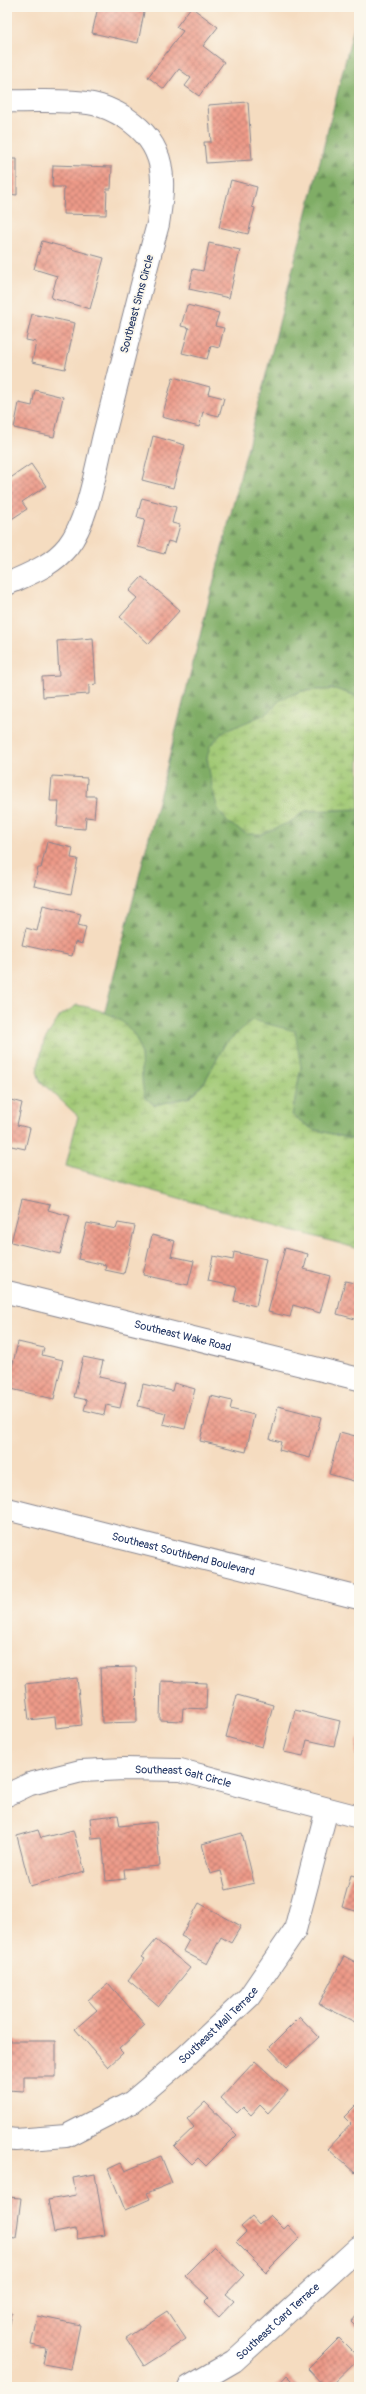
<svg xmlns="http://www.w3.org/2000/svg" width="366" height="2394" font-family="Pangolin,sans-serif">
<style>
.forest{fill:url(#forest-firs);stroke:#4e6e62}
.wetland{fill:url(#wetland-marsh);stroke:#5e7c69}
.building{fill:url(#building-cross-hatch)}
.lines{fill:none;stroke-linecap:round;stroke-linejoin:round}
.minor-casing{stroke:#88868f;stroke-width:24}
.minor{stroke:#fff;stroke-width:22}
.labels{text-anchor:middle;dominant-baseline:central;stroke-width:3.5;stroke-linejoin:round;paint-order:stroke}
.street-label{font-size:11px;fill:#1b2f5e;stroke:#fbf7ec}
</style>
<defs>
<pattern id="forest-firs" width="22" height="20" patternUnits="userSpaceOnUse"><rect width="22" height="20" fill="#80ad66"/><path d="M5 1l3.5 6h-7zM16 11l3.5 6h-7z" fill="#688d57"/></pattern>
<pattern id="wetland-marsh" width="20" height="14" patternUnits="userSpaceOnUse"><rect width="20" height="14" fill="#a1c974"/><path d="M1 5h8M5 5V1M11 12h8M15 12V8" fill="none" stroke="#82a462"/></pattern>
<pattern id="building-cross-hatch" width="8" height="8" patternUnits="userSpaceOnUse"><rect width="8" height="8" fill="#ed9a88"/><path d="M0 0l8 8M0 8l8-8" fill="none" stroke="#bf7e72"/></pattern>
</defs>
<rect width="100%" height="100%" fill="#fbf7ec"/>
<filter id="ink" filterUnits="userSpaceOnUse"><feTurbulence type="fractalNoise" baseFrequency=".025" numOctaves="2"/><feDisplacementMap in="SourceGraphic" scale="8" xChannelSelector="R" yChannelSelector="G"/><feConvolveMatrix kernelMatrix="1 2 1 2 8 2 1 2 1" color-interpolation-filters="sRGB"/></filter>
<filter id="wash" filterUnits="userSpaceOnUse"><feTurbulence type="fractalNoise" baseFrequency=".012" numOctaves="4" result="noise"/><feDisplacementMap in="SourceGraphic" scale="16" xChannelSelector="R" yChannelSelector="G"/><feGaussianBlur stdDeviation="0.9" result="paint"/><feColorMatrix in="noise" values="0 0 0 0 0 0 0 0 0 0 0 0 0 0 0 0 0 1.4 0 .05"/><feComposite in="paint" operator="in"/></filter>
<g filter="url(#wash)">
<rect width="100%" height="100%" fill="#f5dcc0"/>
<path class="forest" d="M359 7V697L335 689 302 691 281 699 268 713 253 720 207 758 218 809 277 826 290 822 305 811 359 809V1141L312 1129 292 1115 301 1067 225 1044 204 1083 191 1097 155 1105 145 1099 142 1086 141 1054 105 1011Z"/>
<path class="wetland" d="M335 689 359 697V809L305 811 290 822 262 834H247L228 823 218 809 213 792 207 758 210 746 223 732 268 713 281 699 302 691Z
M77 1005C106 1010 137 1021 141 1056 142 1070 141 1084 145 1098L155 1105 191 1097 204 1083 225 1044 252 1020 295 1031 301 1067 292 1115 312 1129 359 1141V1249L66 1166 78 1116 40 1081 37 1071 44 1041 60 1016Z"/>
<g id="blocks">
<path class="building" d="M98 7H145L138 43 92 33Z
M191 7 218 27 203 46 224 62 199 96 185 86 191 78 179 69 164 89 148 77 183 31 176 27Z
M7 12H9L8 25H7Z
M248 102 252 160 206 163 204 142H211L208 105Z
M7 159H17V195L7 194Z
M53 165 112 167 111 189H107L106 215 63 214 64 187H52Z
M231 180 257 187 252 207 255 208 248 234 219 227Z
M42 241 104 258 90 309 51 298 57 276 34 269Z
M209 243 240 250 229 298 189 289 193 269 203 271Z
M187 305 219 313 215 326 224 328 219 348 211 346 207 359 182 353 189 328 181 326Z
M32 314 75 323 65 369 32 362 36 342 26 340Z
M173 377 210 387 208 394 224 398 219 416 203 412 199 427 162 417Z
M35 390 63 397 54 437 14 428 19 403 32 406Z
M153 436 185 445 173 488 142 480Z
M31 464 46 486 22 502 27 509 7 522V476L9 479Z
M142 498 176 507 172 523 180 525 175 543 168 541 164 554 138 547 145 519 137 517Z
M142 577 180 610 149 644 120 617 137 598 129 591Z
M93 638 96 684 89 685V694L43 697 42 677 59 676 57 641Z
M52 776 87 778 86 796H96L94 818 86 817 85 829 57 827 59 801H50Z
M47 842 73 848 71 858 78 859 71 894 34 886 38 868H41Z
M43 905 81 914 78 925 86 927 82 944 75 942 72 956 22 945 26 928 37 931Z
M7 1099 22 1103 17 1125 30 1128 25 1149 7 1145Z
M22 1199 50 1205 48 1210 70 1216 60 1254 11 1242Z
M87 1223 116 1229 118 1223 135 1226 124 1274 105 1270 106 1265 78 1259Z
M152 1235 175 1241 171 1256 194 1261 188 1285 143 1275Z
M285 1248 308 1254 304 1269 330 1276 320 1313 293 1305 290 1317 268 1312Z
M234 1252 266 1259 256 1306 234 1301 237 1287 208 1281 213 1256 233 1260Z
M345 1281 359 1284V1320L337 1314Z
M18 1342 44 1348 42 1355 63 1360 54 1399 7 1388Z
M83 1357 103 1361 99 1377 126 1383 120 1408 106 1405 104 1415 84 1410 87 1400 74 1397Z
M174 1383 195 1389 185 1429 163 1424 166 1413 138 1406 143 1384 172 1391Z
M211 1396 232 1401 230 1409 254 1415 246 1452 200 1441Z
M278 1406 321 1417 310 1458 279 1450 281 1442 270 1439Z
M340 1432 359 1437V1474L357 1482 329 1474Z
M136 1667 137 1722 102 1723 100 1668Z
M77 1678 82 1725 56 1728 55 1717 29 1720 25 1684Z
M161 1681 207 1683 206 1709 183 1708 182 1721 160 1720Z
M237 1695 273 1705 262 1747 226 1737Z
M295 1710 340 1721 334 1746 307 1740 303 1756 284 1752Z
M358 1739H359V1755L355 1754Z
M118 1815 120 1826 156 1822 160 1866 124 1869 125 1879 106 1881 102 1838 92 1839 90 1818Z
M38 1830 41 1838 73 1830 85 1871 30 1886 17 1836Z
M242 1833 254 1883 226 1890 221 1871 210 1874 202 1844Z
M351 1875 359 1877V1912L342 1907Z
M199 1903 241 1926 231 1943 221 1937 207 1964 183 1951 189 1940 181 1936Z
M156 1940 190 1968 159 2006 128 1980 145 1959 142 1957Z
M344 1956 359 1964V2014L355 2022 319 2004Z
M108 1983 145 2025 119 2049 123 2053 108 2067 75 2029 97 2010 88 2000Z
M300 2017 319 2037 287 2067 269 2048Z
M7 2041H56V2077H24V2091L7 2090Z
M255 2061 288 2091 268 2113 260 2105 251 2115 243 2107 237 2113 221 2098Z
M205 2102 237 2135 206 2166 198 2158 192 2164 174 2146 194 2127 187 2119Z
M356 2105 359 2108V2168L355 2173 328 2149 351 2124 344 2117Z
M161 2156 172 2183 147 2193 150 2199 125 2210 108 2169 121 2163 125 2171Z
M95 2174 105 2235 77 2239 76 2229 54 2233 48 2200 76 2195 73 2178Z
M7 2197 21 2198 16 2238 7 2237Z
M270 2215 284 2229 288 2225 300 2238 266 2272 236 2242 246 2232 241 2227 252 2217 259 2225Z
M214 2246 244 2275 226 2294 234 2301 219 2317 204 2303 209 2298 185 2275Z
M167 2311 186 2339 144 2366 126 2338Z
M7 2312 12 2313 8 2333H7Z
M359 2313V2330L351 2322Z
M37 2316 80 2325 71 2369 43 2364 46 2348 31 2345Z
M339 2338 359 2358 329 2387H325L308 2369Z
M287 2375 299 2387H276Z"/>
</g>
</g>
<g filter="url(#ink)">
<use href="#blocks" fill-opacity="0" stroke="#88868f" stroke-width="1"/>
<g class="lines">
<g class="minor-casing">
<g id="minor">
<path d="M7 101C35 102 65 99 93 104 105 106 116 112 126 118 168 146 165 180 158 224 139 294 122 364 104 435 96 467 88 521 68 546 52 566 29 574 7 584"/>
<path id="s1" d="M7 1292 359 1379"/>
<path id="s2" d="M7 1509 359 1598"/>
<path id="s3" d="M7 1795 30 1784 81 1771 124 1769 180 1770 359 1817"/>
<path id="s4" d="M7 2139 16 2140 66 2136 132 2102 184 2058 249 1997 295 1930 327 1809"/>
<path id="s5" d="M189 2387 234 2361 359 2247"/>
</g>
</g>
<use href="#minor" class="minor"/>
</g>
</g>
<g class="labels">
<g class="street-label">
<text transform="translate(137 304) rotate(-75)">Southeast Sims Circle</text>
<text stroke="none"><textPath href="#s1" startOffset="181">Southeast Wake Road</textPath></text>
<text stroke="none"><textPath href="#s2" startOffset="182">Southeast Southbend Boulevard</textPath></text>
<text stroke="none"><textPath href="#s3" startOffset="181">Southeast Galt Circle</textPath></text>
<text stroke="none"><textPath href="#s4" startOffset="249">Southeast Mall Terrace</textPath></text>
<text stroke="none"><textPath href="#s5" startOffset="111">Southeast Card Terrace</textPath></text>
</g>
</g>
<rect width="366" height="2394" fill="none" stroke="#fbf7ec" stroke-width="24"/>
</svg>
